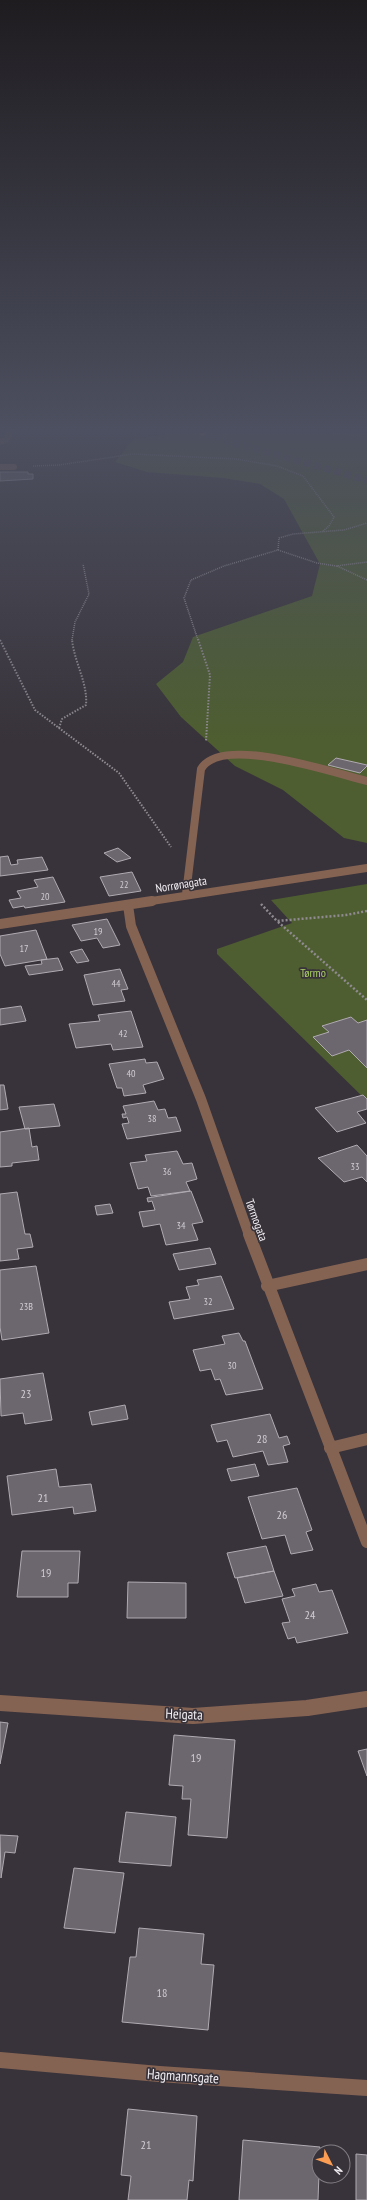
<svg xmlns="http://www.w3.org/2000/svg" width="367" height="2200" font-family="'PT Sans Narrow',sans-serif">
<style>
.green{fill:#4e5e30}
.building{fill:#6c666e;stroke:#b0aab2}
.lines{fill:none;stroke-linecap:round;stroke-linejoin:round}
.highway-tunnel{stroke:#544f56;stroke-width:7;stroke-dasharray:7 3.5;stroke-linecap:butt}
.path-far2{stroke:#8f8b91;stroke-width:1.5;stroke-dasharray:1 1;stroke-linecap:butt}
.path-far1{stroke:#8f8b91;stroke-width:2;stroke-dasharray:1.5 1.5;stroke-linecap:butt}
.path{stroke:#8f8b91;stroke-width:2.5;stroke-dasharray:2 2;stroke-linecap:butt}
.minor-far4{stroke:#856353;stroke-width:6}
.minor-far3{stroke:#856353;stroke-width:8}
.minor-far2{stroke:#856353;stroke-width:10}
.minor-far1{stroke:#856353;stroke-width:12}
.minor{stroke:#856353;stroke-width:16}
.highway{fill:#f19f78;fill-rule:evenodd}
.labels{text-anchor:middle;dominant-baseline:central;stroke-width:3.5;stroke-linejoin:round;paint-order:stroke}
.number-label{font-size:10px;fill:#d0ccd2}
.street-label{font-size:12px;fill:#f1eef3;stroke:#38333a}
.park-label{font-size:12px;fill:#abd064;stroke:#38333a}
.near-number-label{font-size:12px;fill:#d0ccd2}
.near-street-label{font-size:14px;fill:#f1eef3;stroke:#38333a}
</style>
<rect width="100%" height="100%" fill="#38333a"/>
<path class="green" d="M174 433H367V843L344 838 283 790 235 766 181 717 156 684 183 662 193 637 312 596 320 564 284 499 260 484 223 478 147 472 115 462 133 440Z
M367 884V1101L217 954V949L292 923 271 900Z"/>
<path class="building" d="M0 472H28V474H33V479L0 481Z
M336 758 367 765V766L360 773 328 765Z
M118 848 131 858 117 862 104 853Z
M8 856 11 865 18 864 17 860 42 857 48 870 0 876V857Z
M132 872 141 891 109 896 100 877Z
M53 877 65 902 25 908 24 906 13 908 9 900 21 898 17 891 38 887 34 880Z
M107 919 120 945 103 948 97 938 81 941 72 925Z
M36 930 47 959 5 966 0 954V936Z
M82 949 89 961 77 963 70 952Z
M58 958 63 970 29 975 25 966 42 964 41 960Z
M120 969 128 989 121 990 125 1001 93 1005 84 975Z
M21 1006 26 1021 0 1025V1009Z
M131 1011 143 1047 113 1050 111 1044 76 1048 69 1024 100 1021 98 1015Z
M351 1017 358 1023 367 1020V1068L349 1050 332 1056 313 1037 329 1032 322 1026Z
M145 1059 146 1063 157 1062 164 1079 143 1085 146 1093 124 1096 122 1088H117L109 1064Z
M0 1085H4L8 1109 0 1110Z
M363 1095 367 1099V1109L357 1112 366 1123 337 1132 315 1108Z
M154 1101 158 1110 165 1109 168 1118 176 1117 181 1131 127 1139 122 1124 129 1123 127 1117 123 1118 122 1114H126L123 1106Z
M54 1104 60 1126 25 1129 19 1107Z
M29 1128 32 1147 37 1146 39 1160 12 1163V1166L0 1167V1132Z
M357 1145 367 1156V1182L362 1177 344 1182 318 1158Z
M177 1151 183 1164 192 1163 197 1179 186 1182 190 1191 151 1196 148 1187 138 1189 130 1163 147 1161 145 1155Z
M191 1191 203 1222 192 1224 198 1240 166 1245 160 1224 143 1227 139 1212 155 1210 152 1201 148 1202 147 1198Z
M17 1192 25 1234H30L33 1247 17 1249 19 1259 0 1261V1194Z
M110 1204 113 1213 97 1215 95 1206Z
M210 1248 216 1264 179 1270 173 1254Z
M36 1266 49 1333 2 1340 0 1327V1270Z
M221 1276 234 1309 174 1319 169 1302 190 1299 186 1287 199 1285 197 1280Z
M239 1333 243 1341H245L263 1389 226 1395 220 1379 215 1380 211 1369 200 1371 193 1350 225 1344 222 1336Z
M43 1373 52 1420 25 1424 23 1413 1 1416 0 1379Z
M125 1405 128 1419 92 1425 89 1412Z
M270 1414 279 1438 287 1436 290 1444 283 1446 288 1462 268 1465 263 1451 233 1457 227 1440 217 1442 211 1425Z
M255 1464 259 1476 231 1481 227 1469Z
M56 1469 59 1487 91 1484 96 1511 74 1514 73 1507 12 1515 7 1476Z
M297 1488 312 1530 306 1532 313 1550 291 1554 285 1535 262 1539 248 1497Z
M266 1546 274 1571 235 1578 227 1553Z
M22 1551H80L78 1583H68V1597H17Z
M274 1571 283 1596 245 1603 237 1578Z
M128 1582 186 1583V1618H127Z
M316 1584 319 1592 332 1590 348 1633 297 1643 295 1637 288 1639 282 1623 290 1622 282 1599 295 1596 292 1589Z
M0 1722 8 1723 0 1764Z
M174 1735 235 1740 227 1838 188 1835 191 1799H182L183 1786 169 1785Z
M367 1749V1776L358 1751Z
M126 1812 176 1817 171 1866 119 1862Z
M0 1835 18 1836 15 1853 5 1852 1 1878Z
M74 1868 124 1873 115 1933 64 1928Z
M139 1928 204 1934 201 1964 214 1965 208 2030 122 2022 130 1957H136Z
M128 2109 197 2116 193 2181 189 2180 187 2200H128L131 2176 121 2175Z
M243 2140 320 2147 318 2200H239Z
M356 2154 367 2155V2200H356Z"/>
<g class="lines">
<path class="highway-tunnel" d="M203 434 367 480"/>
<path class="path-far2" d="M333 433 367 437
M33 466 59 465 133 454 236 459 277 466 303 476 334 517 329 526 323 531
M278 550 279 538 293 534 344 530 367 523
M337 566 367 580
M72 640 75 622 89 594 83 564
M198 640 184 598 191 580 224 566 278 550 317 563 336 566 367 562"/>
<path class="path-far1" d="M198 639 210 675 206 741
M0 640 35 710 119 773 171 847
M59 728 62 719 86 705C88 683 74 662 72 639"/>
<path class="path" d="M261 904 277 921
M367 911 346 915 277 921 367 1000"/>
<path class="minor-far4" d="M0 442 6 440 10 433
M0 467H14"/>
<path class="minor-far3" d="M186 894 201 769C221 734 334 773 367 781
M145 902 367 868"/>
<path class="minor-far2" d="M128 905 131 926 201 1099 249 1235
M0 924 152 901"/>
<path class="minor-far1" d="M249 1234 367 1542
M267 1286 367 1264
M330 1448 367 1439"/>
<path class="minor" d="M0 1703 193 1716 307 1708 367 1699
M0 2060 159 2074 367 2088"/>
<path class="highway" d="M197 433H206V434L203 436Z"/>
</g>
<linearGradient id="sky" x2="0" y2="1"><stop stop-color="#1f1c20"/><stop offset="0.58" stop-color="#4d5060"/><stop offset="1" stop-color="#4d5060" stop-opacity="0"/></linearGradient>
<rect width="367" height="741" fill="url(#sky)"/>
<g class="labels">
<g class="number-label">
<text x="124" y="884">22</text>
<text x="45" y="896">20</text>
<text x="98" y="931">19</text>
<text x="24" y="948">17</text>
<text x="116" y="983">44</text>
<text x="123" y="1033">42</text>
<text x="131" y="1073">40</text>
<text x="152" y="1118">38</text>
<text x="355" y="1166">33</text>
<text x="167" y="1171">36</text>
<text x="181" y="1225">34</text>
<text x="208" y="1301">32</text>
<text x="26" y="1306">23B</text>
<text x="232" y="1365">30</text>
</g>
<g class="street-label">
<text transform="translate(181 884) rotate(-9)">Norrønagata</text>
<text transform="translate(257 1220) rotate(70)">Tørmogata</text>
</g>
<g class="park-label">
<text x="313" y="972">Tørmo</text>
</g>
<g class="near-number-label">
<text x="26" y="1393">23</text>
<text x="262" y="1438">28</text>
<text x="43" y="1497">21</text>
<text x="282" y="1514">26</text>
<text x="46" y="1572">19</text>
<text x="310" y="1614">24</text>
<text x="196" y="1757">19</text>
<text x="162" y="1992">18</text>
<text x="146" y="2144">21</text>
</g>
<g class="near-street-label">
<text transform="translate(184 1714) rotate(2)">Heigata</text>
<text transform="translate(183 2076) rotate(4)">Hagmannsgate</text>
</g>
</g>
<g transform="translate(331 2164) rotate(132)"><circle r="19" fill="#38333a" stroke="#827e84"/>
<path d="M0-3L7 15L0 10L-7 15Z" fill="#fc9d54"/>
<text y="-6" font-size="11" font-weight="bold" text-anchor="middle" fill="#f1eef3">N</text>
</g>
</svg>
